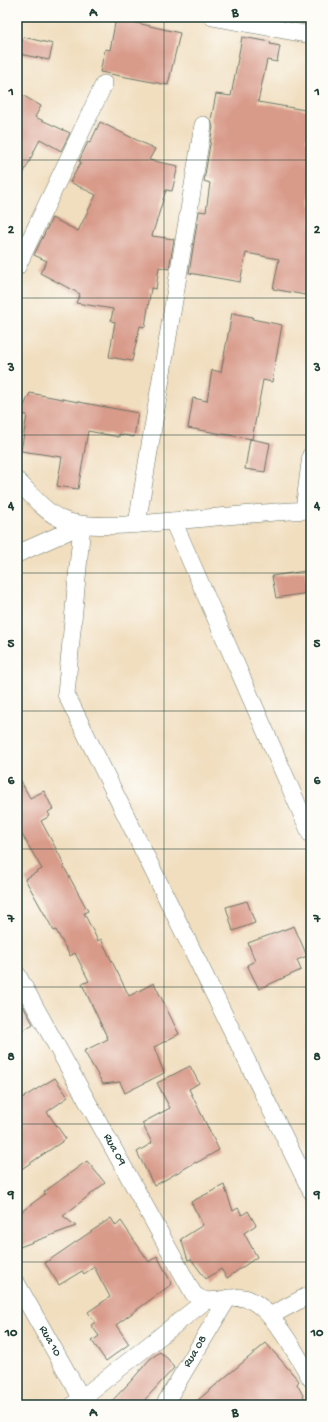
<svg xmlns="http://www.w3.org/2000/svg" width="328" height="1422" font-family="'Gochi Hand',sans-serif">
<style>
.building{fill:#d89a89}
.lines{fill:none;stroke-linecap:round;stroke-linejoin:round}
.minor-casing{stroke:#687565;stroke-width:18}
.minor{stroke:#fff;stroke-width:17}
.grid{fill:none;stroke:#1f3d34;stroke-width:1;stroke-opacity:0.55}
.labels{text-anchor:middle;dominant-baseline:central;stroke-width:3;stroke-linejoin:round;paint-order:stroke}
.street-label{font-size:12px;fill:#1f3d34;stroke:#fdfcf7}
.neatline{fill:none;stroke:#1f3d34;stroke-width:1.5}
.grid-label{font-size:13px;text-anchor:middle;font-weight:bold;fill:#1f3d34}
</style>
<rect width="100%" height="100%" fill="#fdfcf7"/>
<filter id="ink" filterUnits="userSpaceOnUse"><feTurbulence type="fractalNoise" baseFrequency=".025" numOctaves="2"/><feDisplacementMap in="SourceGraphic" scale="8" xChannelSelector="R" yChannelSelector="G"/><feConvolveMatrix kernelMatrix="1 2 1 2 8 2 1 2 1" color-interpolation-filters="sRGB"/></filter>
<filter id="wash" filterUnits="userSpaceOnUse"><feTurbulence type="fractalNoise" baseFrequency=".012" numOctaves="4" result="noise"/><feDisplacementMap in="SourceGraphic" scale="16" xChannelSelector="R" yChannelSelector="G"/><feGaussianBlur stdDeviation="0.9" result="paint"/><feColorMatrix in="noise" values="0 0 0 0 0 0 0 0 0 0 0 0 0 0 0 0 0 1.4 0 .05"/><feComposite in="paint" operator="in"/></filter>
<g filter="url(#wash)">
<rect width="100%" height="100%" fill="#f1debf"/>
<g id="blocks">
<path class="building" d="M116 18 180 33 168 85 100 72 105 49 110 50Z
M23 37 53 44 49 60 19 54Z
M242 37 271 42 270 44 280 46 277 62 267 60 258 102 311 111 306 141 311 142V296L273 289 279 259 246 253 240 282 189 273 199 211 206 212 210 183 204 181 213 127 211 120 216 94 231 96Z
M17 92 41 106 35 117 70 133 61 151 40 139 17 187Z
M100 122 155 149 149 160 178 166 172 191 166 190 152 236 174 239 169 269 159 267 156 289 151 288 145 327 140 326 132 361 109 357 115 322 111 321 113 309 76 303 80 294 40 273 47 261 34 255 52 218 78 231 96 195 70 182 81 162 79 161 88 142 90 143Z
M232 313 253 317 252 319 282 325 272 382 263 380 252 439 188 428 193 398 207 401 212 370 221 372Z
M30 393 138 413 134 437 119 434V437L88 431 78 489 57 486 62 457 21 451 27 415 20 414Z
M250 439 270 443 265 472 245 469Z
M305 571 308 593 276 598 272 576Z
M17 774 30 798 44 791 53 809 48 812 50 816 41 821 61 858 64 867 88 911 84 913 98 941 101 939 129 996 154 983 179 1034 154 1047 164 1073 125 1093 120 1082 103 1084 84 1051 108 1039 82 984 89 981 75 953 70 956 56 930 54 931 25 879 42 869 17 826Z
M247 901 255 923 233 931 226 907Z
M294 926 307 956 297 960 301 970 259 989 247 965 255 961 248 943Z
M23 1006 33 1024 17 1034V1008Z
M190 1066 199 1083 189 1089 219 1150 196 1163V1162L154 1186 137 1152 152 1143 142 1123 170 1108 157 1083Z
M55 1078 68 1097 47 1112 66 1139 17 1172V1101Z
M87 1161 105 1183 63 1216 76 1226 17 1248V1215L45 1194 44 1192Z
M224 1185 233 1211 238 1208 242 1215 248 1211 256 1225 244 1233 257 1257 227 1278 221 1269 206 1279 191 1259 188 1260 181 1239 203 1225 191 1202Z
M111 1218 116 1226 121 1221 149 1262 157 1256 172 1284 116 1325 129 1344 106 1361 92 1341 99 1336 91 1325 95 1322 88 1312 110 1297 94 1267 84 1274 82 1271 59 1285 45 1263Z
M266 1343 299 1381 297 1384 308 1405H192Z
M160 1352 168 1359 174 1368 140 1405H108L131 1381 150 1359Z"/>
</g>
</g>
<g filter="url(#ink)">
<use href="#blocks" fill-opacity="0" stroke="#687565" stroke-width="1"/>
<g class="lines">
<g class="minor-casing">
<g id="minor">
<path d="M212 17 311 35"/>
<path d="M17 267 104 84"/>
<path d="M17 480C31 494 44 512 63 520 89 530 143 524 172 521 218 517 264 512 311 510"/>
<path d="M304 510 311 455"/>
<path d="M173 521 311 835"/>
<path d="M137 524 203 125"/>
<path d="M17 554 82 525 66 694 311 1191"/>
<path id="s1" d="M17 974 193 1293C209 1311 231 1291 250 1300 273 1310 299 1358 311 1379"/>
<path id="s2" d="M17 1284 82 1399"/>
<path d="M270 1316 311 1294"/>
<path d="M73 1405 205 1301"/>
<path id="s3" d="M164 1405 228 1298"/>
</g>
</g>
<use href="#minor" class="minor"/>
</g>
</g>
<path class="grid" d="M164 17V1405M17 160H311M17 298H311M17 435H311M17 573H311M17 711H311M17 849H311M17 987H311M17 1124H311M17 1262H311"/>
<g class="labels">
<g class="street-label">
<text stroke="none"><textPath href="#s1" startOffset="201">Rua 09</textPath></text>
<text stroke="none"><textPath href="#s2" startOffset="66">Rua 10</textPath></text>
<text stroke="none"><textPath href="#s3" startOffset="62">Rua 08</textPath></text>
</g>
</g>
<rect width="328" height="1422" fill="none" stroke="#fdfcf7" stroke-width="44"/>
<rect x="22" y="22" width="284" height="1378" class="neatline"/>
<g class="grid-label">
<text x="93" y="16">A</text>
<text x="235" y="16">B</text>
<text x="11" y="95">1</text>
<text x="317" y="95">1</text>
<text x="11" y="233">2</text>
<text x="317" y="233">2</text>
<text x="11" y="371">3</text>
<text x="317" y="371">3</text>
<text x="11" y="509">4</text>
<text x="317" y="509">4</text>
<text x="11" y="647">5</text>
<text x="317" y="647">5</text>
<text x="11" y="784">6</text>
<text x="317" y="784">6</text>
<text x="11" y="922">7</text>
<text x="317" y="922">7</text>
<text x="11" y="1060">8</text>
<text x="317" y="1060">8</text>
<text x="11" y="1198">9</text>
<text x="317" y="1198">9</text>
<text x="11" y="1336">10</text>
<text x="317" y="1336">10</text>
<text x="93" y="1416">A</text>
<text x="235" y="1416">B</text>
</g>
</svg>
